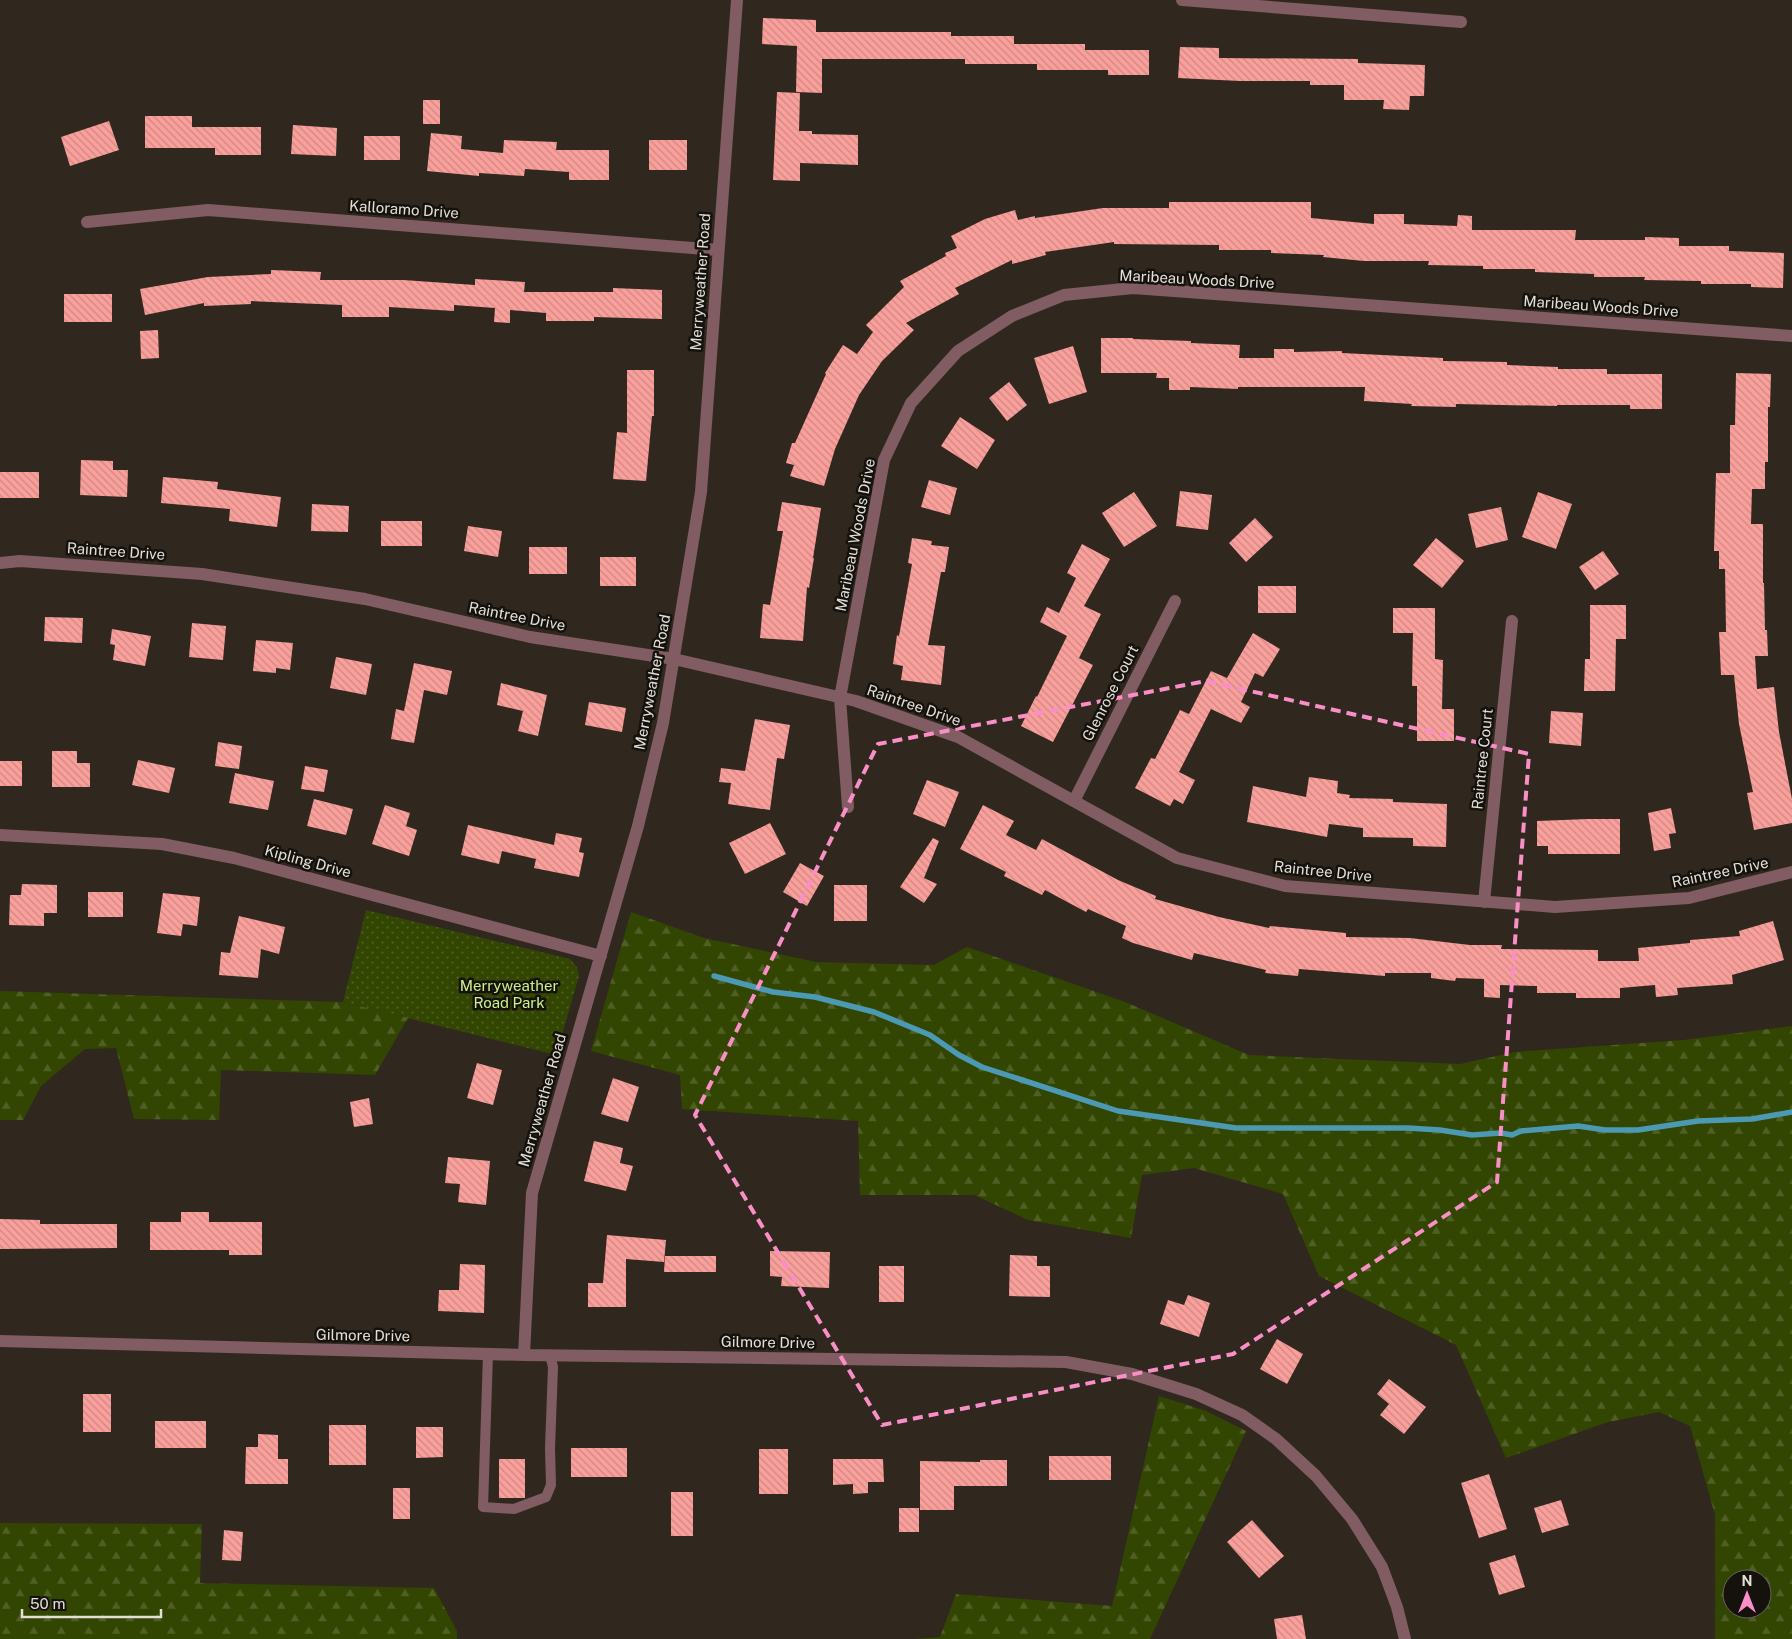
<svg xmlns="http://www.w3.org/2000/svg" width="1792" height="1639" font-family="'Public Sans',sans-serif">
<style>
.grass{fill:url(#grass-dots)}
.forest{fill:url(#forest-firs);fill-rule:evenodd}
.lines{fill:none;stroke-linecap:round;stroke-linejoin:round}
.stream{stroke:#4c99b4;stroke-width:5.5}
.building{fill:url(#building-back-hatch)}
.service{stroke:#815c63;stroke-width:10}
.minor{stroke:#815c63;stroke-width:12}
.marked{fill:none;stroke:#fa8fc8;stroke-width:4;stroke-dasharray:10 6;stroke-linejoin:round}
.labels{text-anchor:middle;dominant-baseline:central;stroke-width:5;stroke-linejoin:round;paint-order:stroke}
.street-label{font-size:15px;fill:#e3ded7;stroke:#15120d}
.park-label{font-size:15px;fill:#caf086;stroke:#15120d}
</style>
<defs>
<pattern id="grass-dots" width="8" height="8" patternUnits="userSpaceOnUse" patternTransform="scale(1.25)"><rect width="8" height="8" fill="#324501"/><path d="M2 2h.1M6 6h.1" fill="none" stroke="#505f25" stroke-width="1.8" stroke-linecap="round"/></pattern>
<pattern id="forest-firs" width="22" height="20" patternUnits="userSpaceOnUse" patternTransform="scale(1.25)"><rect width="22" height="20" fill="#324501"/><path d="M5 1l3.5 6h-7zM16 11l3.5 6h-7z" fill="#505f25"/></pattern>
<pattern id="building-back-hatch" width="6" height="6" patternUnits="userSpaceOnUse" patternTransform="scale(1.25)"><rect width="6" height="6" fill="#fa9f9b"/><path d="M-1 5l2 2M0 0l6 6M5-1l2 2" fill="none" stroke="#cc8884"/></pattern>
</defs>
<rect width="100%" height="100%" fill="#30281e"/>
<path class="grass" d="M366 910 570 959 577 967 579 976 556 1055 343 1002Z"/>
<path class="forest" d="M631 912 704 938 816 962 934 965 967 947 1125 1002 1249 1055 1460 1064 1515 1052 1684 1040 1792 1026V1639H1715V1515L1690 1426 1659 1412 1608 1422 1506 1458 1456 1345 1319 1276 1283 1194 1194 1168 1142 1175 1131 1238 1028 1220 974 1195H860L858 1121 682 1109 680 1075 591 1051ZM1732 1579H1762V1609H1732Z
M0 991 343 1002 408 1018 375 1075 221 1070 219 1120 134 1119 116 1048 85 1049 41 1086 23 1120H0Z
M1159 1396 1206 1411 1246 1431 1150 1639H916L940 1637 956 1594 1112 1606Z
M0 1523 202 1524 200 1583 434 1588 457 1631V1639H0Z"/>
<g class="lines">
<path class="stream" d="M714 976 773 992 815 997 874 1012 930 1035 959 1055 982 1067 1118 1111 1236 1128H1408L1440 1130 1472 1135 1501 1133 1512 1135 1521 1131 1578 1126 1605 1130H1638L1698 1121 1752 1119 1792 1112"/>
</g>
<path class="building" d="M763 18 816 20V32H951V36H1014V44H1085V50H1149V75H1108V70H1037V64H965V59H822V93L796 92 797 46 762 44Z
M1180 47 1219 48V58L1358 59V63L1425 65 1424 96H1410L1409 110 1383 109 1384 100H1344V85H1310V81H1240L1178 78Z
M777 92 800 93 799 131H812V134L858 135V165L800 163V181L773 180Z
M423 100H440V124H423Z
M145 116H192V127H261V155H215V148H145Z
M109 121 119 150 70 166 61 137Z
M293 125 337 128 336 156 291 154Z
M431 133 462 136 461 149 503 153 504 140 557 142 556 150H609V180H569V172L525 169 524 176 479 173V176L427 171Z
M364 136H400V160H364Z
M649 140H687V170H649Z
M1169 202H1311V218L1374 224V214H1404V224L1457 226 1458 215 1472 216V230H1576L1575 240H1645V237L1679 238V246H1729V251L1784 253 1783 288 1751 287V284H1701V281L1644 280 1645 277H1594V274L1535 272V269H1483V266L1428 265 1429 261H1364L1323 257 1324 255 1271 253V250H1219V245L1114 244V242L1045 252 1046 255 1012 264V260L955 288 959 294 906 323 914 330 882 361 859 395 835 449 824 486 790 476 794 465 786 463 792 443H795L826 374 825 373 843 345 857 354 873 332 866 325 904 287 900 281 946 256 945 253 957 248 951 236 985 219 1015 210 1018 220 1035 216V218L1103 208H1169Z
M271 270 321 272 320 280H403L475 285V279L525 282 524 292H613V288L662 290V319L594 317V321H546V313L510 310V323L494 322 495 308 454 305V311L389 307V317H342V305L251 301V304L204 306V303L145 315 140 289 208 277 271 274Z
M64 294H112V322H64Z
M158 330 159 358 141 359 140 331Z
M1101 338H1133V339L1191 341V343L1240 345 1239 358H1274V349H1294V352L1342 351V353L1443 358V361L1507 362V365L1558 367V369H1607V374H1662V409H1630V405H1557V406L1456 404V407L1411 406 1412 404 1364 401 1365 387H1238V389L1190 387V390H1169V378H1156L1157 373H1101Z
M1073 346 1087 392 1049 404 1034 358Z
M627 370H654V416H652L646 481 613 479 617 432 627 433Z
M1736 373 1771 374 1770 407H1768V462H1765V489H1752L1751 524H1763V583H1764L1765 630H1767L1768 656H1755L1757 689 1774 687 1779 732 1792 799V823L1754 830 1747 793 1753 792 1739 724 1734 675H1721L1719 632H1726L1725 569H1719V551H1714L1716 473H1730V425H1735Z
M1009 382 1027 405 1007 421 989 398Z
M960 417 995 440 977 469 941 446Z
M81 460 113 461V470H128L127 497 80 495Z
M0 472H39V498H0Z
M163 477 218 482 217 489 281 497 277 527 229 521 230 509 161 503Z
M929 480 957 488 950 515 921 507Z
M1180 491 1212 495 1208 530 1176 526Z
M1134 492 1157 526 1124 547 1102 513Z
M1538 492 1572 504 1556 549 1522 537Z
M782 502 821 508 813 558H814L809 588 807 587 803 641 760 638 763 604 770 605 783 531H777Z
M312 504 349 506 348 532 311 531Z
M1501 507 1508 540 1476 548 1468 514Z
M1255 518 1273 537 1246 562 1229 543Z
M381 521H422V546H381Z
M468 526 502 531 498 557 464 551Z
M912 538 932 541 931 545 949 547 945 572H941L928 645 945 646 941 685 901 680 903 666 893 664 897 635 899 636 912 564 908 563Z
M1436 538 1464 561 1442 588 1413 565Z
M1082 544 1110 559 1084 606 1101 614 1079 658 1093 665 1053 742 1021 726 1036 696 1037 697 1067 636 1040 622 1047 607 1059 613 1076 578 1067 573Z
M529 547H567V574H529Z
M1603 551 1619 574 1595 590 1579 567Z
M600 557H636V586H600Z
M1258 586H1296V613H1258Z
M1590 605H1626V639H1616L1615 691H1584L1585 659H1590Z
M1393 608H1435V659L1443 660 1442 709H1454V741H1417V686H1412L1413 633H1393Z
M45 617 83 618 82 643 44 641Z
M192 623 226 626 223 660 189 657Z
M112 629 151 636 145 666 113 660 115 645 110 644Z
M1253 633 1280 649 1263 677 1255 673 1241 702 1250 707 1241 723 1211 709 1179 772 1195 780 1183 804 1174 799 1170 806 1135 788 1151 758 1155 759 1180 710 1189 714 1211 671 1227 678Z
M256 640 293 643 290 670 276 668V673L253 671Z
M336 657 372 664 366 695 330 688Z
M414 663 452 671 447 695 424 690 414 743 391 739 396 709 404 711Z
M501 683 547 695 538 736 518 731 523 711 497 705Z
M589 702 626 708 622 732 585 725Z
M1551 711 1583 713 1581 746 1549 743Z
M755 719 790 725 784 759 777 758 770 810 728 804 731 783 719 782 721 768 745 771Z
M218 742 242 746 239 769 215 766Z
M52 751H77V763H90V787H52Z
M138 760 175 768 169 793 132 785Z
M0 761H22V786H0Z
M305 766 328 770 324 792 301 789Z
M235 773 274 781 268 810 229 803Z
M1309 777 1338 781 1337 793 1350 795 1349 798 1393 799V802L1447 804 1446 847 1413 846V838L1363 837V828L1329 824 1327 837 1247 822 1253 786 1306 797Z
M927 780 959 792 945 827 913 814Z
M314 799 353 809 346 835 307 826Z
M385 805 410 813 406 826 417 830 409 856 372 844Z
M983 805 1014 821 1006 835 1036 850 1042 839 1118 880 1156 896 1155 899 1219 917 1269 928 1270 926 1346 933V937L1410 938 1470 945H1502L1501 949 1598 950V961H1639L1638 948 1690 943V940L1740 936 1739 931 1773 921 1784 960 1732 975 1733 984 1677 988 1678 995 1656 997 1655 985 1620 988V998H1576V993H1537V986L1500 985V998L1484 997V979L1456 978 1455 981 1431 978V973H1385V976L1299 969 1298 976 1265 973 1266 970 1194 953 1192 960 1133 943 1122 938 1126 926 1088 909 1086 912 1045 890 1042 895 1004 876 1006 872 960 849Z
M1671 808 1676 833 1669 834 1671 848 1654 851 1648 813Z
M1588 819H1620V854H1548V846H1537V821Z
M770 823 786 854 745 874 729 843Z
M468 825 554 845 556 833 582 838 579 852 584 853 579 877 534 868 536 859 502 851 499 864 461 855Z
M933 838 939 841 924 878 937 884 924 903 900 887Z
M800 863 824 876 807 906 783 892Z
M22 884 57 885V913H44V926L9 925 10 895H21Z
M834 885H867V921H834Z
M88 892H123V917H88Z
M163 893 200 897 197 926 183 924 181 936 157 933Z
M239 916 285 927 279 954 261 949 258 978 219 975 221 952 230 953Z
M477 1063 502 1070 493 1105 467 1098Z
M613 1078 639 1087 628 1122 601 1114Z
M369 1098 373 1124 354 1127 350 1102Z
M594 1141 623 1148 620 1163 633 1166 626 1191 584 1181Z
M448 1157 490 1161 486 1205 458 1202 460 1184 445 1183Z
M181 1212H209V1222H262V1255H229V1250H150V1222H181Z
M0 1219 40 1220V1224H117V1248L0 1249Z
M607 1235 666 1240 664 1262 626 1259V1307H588V1283H603Z
M770 1251 830 1252 829 1288 781 1286 782 1277 770 1276Z
M1010 1255 1037 1256V1266H1050V1297L1009 1296Z
M665 1256H716V1272H664Z
M460 1264 485 1265 484 1313 438 1311 439 1290H459Z
M879 1266H904V1302H879Z
M1188 1295 1210 1303 1199 1337 1160 1324 1168 1300 1184 1305Z
M1277 1339 1303 1354 1287 1384 1260 1369Z
M1389 1379 1426 1407 1404 1434 1380 1415 1389 1404 1377 1394Z
M83 1394H111V1432H83Z
M155 1421H206V1448H155Z
M329 1425H366V1465H329Z
M416 1427H443V1457L416 1458Z
M258 1434 278 1435V1459H288V1484H245L246 1447H258Z
M571 1448H627V1477H571Z
M759 1449H788V1494H759Z
M1049 1456H1111V1480H1049Z
M499 1459H525V1498H499Z
M833 1459H883L884 1482H868V1493L853 1494V1484L833 1485Z
M980 1460H1007V1486H954V1510H920V1461L980 1462Z
M1489 1474 1507 1529 1479 1538 1461 1483Z
M393 1488H410V1519H393Z
M671 1492H693V1536H671Z
M1561 1500 1569 1525 1542 1533 1534 1508Z
M899 1508H919V1532H899Z
M1252 1520 1284 1556 1259 1578 1227 1542Z
M224 1530 243 1532 241 1561 222 1560Z
M1515 1555 1525 1587 1499 1595 1489 1563Z
M1302 1615 1306 1639H1277L1274 1619Z"/>
<g class="lines">
<path class="service" d="M488 1354 483 1507 514 1509 546 1497 551 1485 550 1448 553 1367 550 1355"/>
<path class="minor" d="M1182 0 1461 22
M87 222 208 210 718 250
M0 563 20 561 202 574 365 599 530 637 674 659 856 701 958 737 1177 858 1285 886 1555 907 1689 898 1792 872
M1074 801 1175 601
M848 807 840 698 884 460 911 403 958 351 1012 316 1064 295 1133 288 1792 336
M0 835 162 844 234 858 601 956
M1484 902 1512 621
M0 1341 524 1355 1066 1362 1132 1374 1196 1394 1242 1415 1276 1439 1316 1476 1352 1519 1382 1567 1397 1607 1405 1639
M524 1355 532 1193 638 826 663 723 701 492 737 0"/>
</g>
<path class="marked" d="M1206 681 1529 754 1497 1182 1233 1354 882 1425 695 1115 878 744Z"/>
<g class="labels">
<g class="street-label">
<text transform="translate(404 209) rotate(4)">Kalloramo Drive</text>
<text transform="translate(1197 279) rotate(3)">Maribeau Woods Drive</text>
<text transform="translate(700 282) rotate(-86)">Merryweather Road</text>
<text transform="translate(1601 306) rotate(4)">Maribeau Woods Drive</text>
<text transform="translate(855 535) rotate(-79)">Maribeau Woods Drive</text>
<text transform="translate(116 551) rotate(4)">Raintree Drive</text>
<text transform="translate(517 616) rotate(11)">Raintree Drive</text>
<text transform="translate(652 682) rotate(-79)">Merryweather Road</text>
<text transform="translate(1110 693) rotate(-63)">Glenrose Court</text>
<text transform="translate(914 705) rotate(19)">Raintree Drive</text>
<text transform="translate(1482 759) rotate(-84)">Raintree Court</text>
<text transform="translate(308 861) rotate(15)">Kipling Drive</text>
<text transform="translate(1323 871) rotate(6)">Raintree Drive</text>
<text transform="translate(1720 872) rotate(-12)">Raintree Drive</text>
<text transform="translate(542 1100) rotate(-74)">Merryweather Road</text>
<text transform="translate(363 1335) rotate(1)">Gilmore Drive</text>
<text transform="translate(768 1342) rotate(1)">Gilmore Drive</text>
</g>
<g class="park-label">
<text x="509" y="985">Merryweather<tspan x="509" dy="17">Road Park</tspan></text>
</g>
</g>
<g transform="translate(1747 1594)"><circle r="24" fill="#15120d" stroke="#67645e"/>
<path d="M0-4L9 19L0 12L-9 19Z" fill="#fa8fc8"/>
<text y="-8" font-size="14" font-weight="bold" text-anchor="middle" fill="#e3ded7">N</text>
</g>
<path d="M22 1609v8h139v-8" fill="none" stroke="#e3ded7" stroke-width="2.5"/>
<text x="30" y="1609" font-size="15" fill="#e3ded7" stroke="#15120d" stroke-width="4" paint-order="stroke">50 m</text>
</svg>
